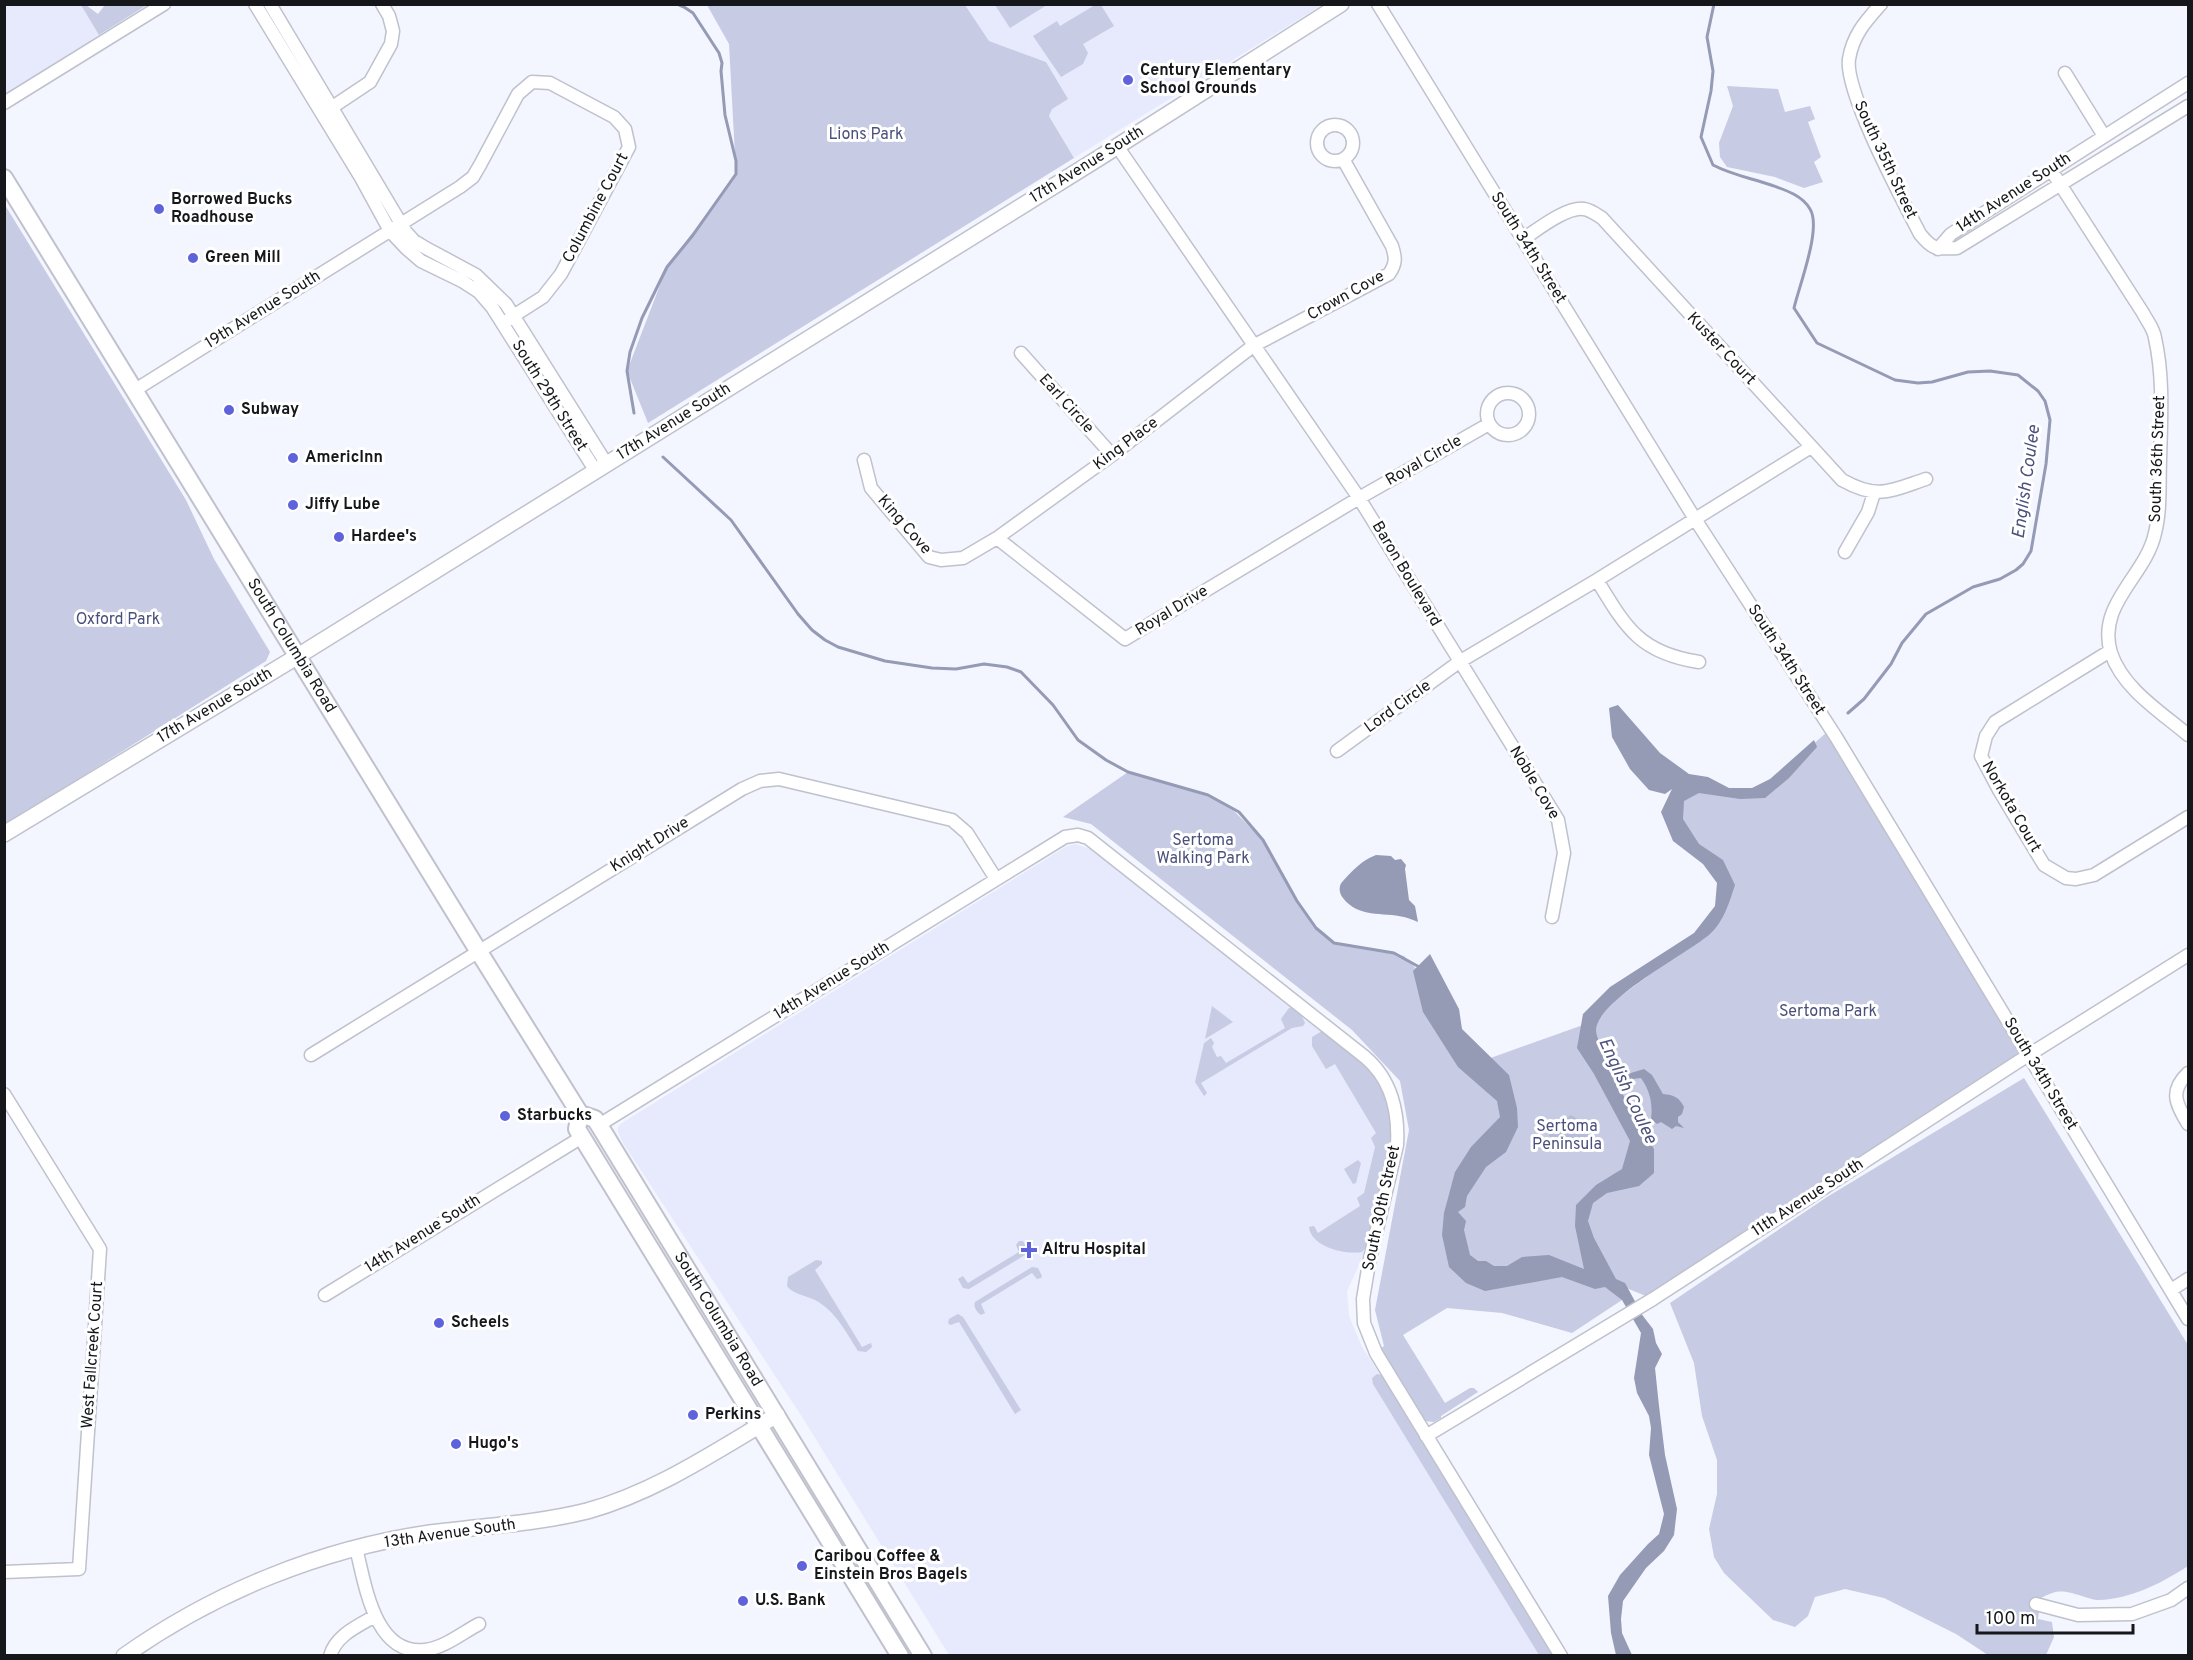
<svg xmlns="http://www.w3.org/2000/svg" width="2193" height="1660" font-family="Overpass,sans-serif">
<style>
.built{fill:#e7eafd}
.green{fill:#c7cbe3}
.forest{fill:#b7bcd9}
.water{fill:#959ab5}
.lines{fill:none;stroke-linecap:round;stroke-linejoin:round}
.stream{stroke:#959ab5;stroke-width:3}
.minor-casing{stroke:#bfc2cd;stroke-width:15}
.tertiary-casing{stroke:#bfc2cd;stroke-width:18}
.secondary-casing{stroke:#bfc2cd;stroke-width:20}
.minor{stroke:#fff;stroke-width:12}
.tertiary{stroke:#fff;stroke-width:15}
.secondary{stroke:#fff;stroke-width:16}
.poi-dot{fill:#5f63db;stroke:#fff;stroke-width:2}
.labels{text-anchor:middle;dominant-baseline:central;stroke-width:6;stroke-linejoin:round;paint-order:stroke}
.poi-label{font-size:16px;font-weight:bold;fill:#16171b;stroke:#fff;text-anchor:start}
.park-label{font-size:16px;fill:#4a507b;stroke:#fff}
.street-label{font-size:16px;fill:#16171b;stroke:#fff}
.water-label{font-size:18px;font-style:italic;fill:#4c527d;stroke:#fff}
</style>
<rect width="100%" height="100%" fill="#f3f5ff"/>
<path class="built" d="M5 5H81L104 42 5 103Z
M965 5H1322L1074 158 1049 115 1052 109 1046 62 989 41Z
M1076 844 1090 849 1122 871 1335 1041 1390 1153 1365 1252 1347 1291 1349 1316 1362 1347 1566 1655H949L804 1420 623 1143 618 1132V1127L622 1123 1067 846Z"/>
<path class="green" d="M81 5H86L98 14 105 5H147L99 35Z
M707 5H965L989 41 1046 62 1068 99 1052 109 1049 116 1074 158 648 423 627 371 667 267 736 174 729 44Z
M995 5H1047L1010 28Z
M1095 5H1101L1114 26 1083 44 1088 53 1083 64 1061 77 1033 36 1057 21 1060 26Z
M1727 86 1778 89 1785 112 1810 106 1815 119 1808 122 1821 157 1814 162 1823 182 1804 188 1775 177 1727 167 1720 157 1719 143 1733 106Z
M5 205 186 500 214 559 270 652 266 661 5 825Z
M1827 732 2029 1054 1653 1299 1607 1280 1622 1300 1572 1333 1502 1313 1447 1308 1403 1335 1445 1403 1470 1388H1474L1478 1392 1441 1416V1418L1434 1422 1424 1421 1380 1349 1384 1346 1375 1310 1409 1130 1400 1081 1352 1030 1091 824 1063 817 1128 772 1213 798 1234 811 1263 840 1297 901 1316 928 1334 943 1404 956 1444 998 1471 1065 1583 1025 1588 1020 1700 938 1726 887 1668 815 1682 786 1737 793 1767 785Z
M1212 1006 1233 1022 1205 1039Z
M1289 1008H1293L1301 1014 1305 1023 1303 1026 1292 1028 1201 1083 1207 1093 1204 1096 1195 1082 1204 1043 1211 1038 1214 1043 1212 1047 1217 1057 1221 1056 1226 1063 1285 1028 1281 1019Z
M1322 1031 1363 1063 1375 1075 1386 1097 1390 1112 1393 1132 1390 1153 1366 1247 1362 1252C1345 1255 1311 1247 1309 1227L1314 1226 1318 1233 1360 1206 1357 1198 1364 1193 1375 1147 1371 1138 1376 1133 1335 1064 1326 1069 1312 1046V1037Z
M2024 1078 2188 1345V1566C2162 1583 2131 1599 2098 1600 2094 1600 2089 1598 2085 1597 2066 1591 2059 1588 2041 1598L2038 1619 2052 1622 2054 1637 2046 1655H1988L1956 1634 1884 1598 1845 1589 1815 1597 1808 1616 1795 1627 1773 1620 1724 1573 1714 1557 1709 1529 1717 1494V1460L1702 1416 1694 1363 1670 1303 1827 1197Z
M1358 1160 1361 1163 1356 1183 1353 1184 1344 1169Z
M1019 1241H1023L1027 1249 1025 1255 969 1289 963 1288 958 1279 963 1276 968 1283 1019 1252 1016 1245Z
M816 1260 822 1261V1264L815 1270 862 1347 871 1343 872 1347 866 1352 858 1351C847 1334 837 1314 820 1303 811 1296 793 1295 787 1286L788 1277Z
M1032 1267 1038 1268 1042 1276 1041 1278 1037 1279 1032 1273 981 1304 985 1313 981 1315C977 1312 973 1307 975 1302Z
M958 1314 963 1317 1021 1410 1015 1414 959 1322 950 1325 948 1323 949 1319Z
M1377 1374 1382 1375 1387 1380 1556 1655H1539L1373 1384 1372 1378Z"/>
<path class="forest" d="M1571 1115 1587 1124 1591 1131 1588 1141 1577 1151 1549 1136 1554 1124Z"/>
<path class="water" d="M1618 705 1660 753 1689 774 1708 777 1729 788H1752L1770 779 1814 740 1817 747 1789 778 1765 798 1740 799 1699 793 1684 801 1683 819 1699 844 1723 860 1735 885C1729 903 1724 921 1710 934 1687 954 1595 1001 1596 1031 1597 1042 1612 1066 1617 1077L1622 1079 1631 1073 1644 1069 1652 1075 1663 1094C1674 1095 1679 1097 1684 1107L1682 1114 1678 1117V1122L1684 1128 1676 1126 1672 1129 1661 1122 1657 1124 1651 1119C1653 1104 1650 1091 1641 1078L1633 1079 1624 1084 1622 1093 1654 1149V1173L1639 1186 1607 1193 1593 1203 1588 1221 1594 1238 1616 1279 1625 1283 1643 1316 1653 1329 1656 1343 1662 1354 1655 1368 1659 1406 1665 1455 1677 1509 1674 1535 1664 1551 1646 1568 1623 1601 1621 1619 1622 1633 1632 1655H1616L1611 1633 1608 1596 1620 1575 1648 1544 1659 1534 1664 1514 1649 1455 1651 1428 1649 1416 1637 1393 1634 1378 1641 1333 1622 1300 1605 1287 1595 1289 1562 1277 1485 1291 1466 1283 1449 1267 1442 1235 1444 1213 1455 1172 1471 1147 1500 1117 1497 1101 1458 1067 1423 1012 1413 971 1430 954 1459 1009 1462 1029 1509 1075 1517 1108 1518 1127 1506 1152 1486 1167 1467 1196 1465 1207 1458 1212 1466 1221 1464 1230 1470 1255 1478 1261H1486L1494 1266H1507L1522 1257 1549 1255 1584 1269 1575 1226 1576 1205 1596 1185 1622 1169 1630 1141 1594 1074 1577 1048 1583 1014 1610 987 1694 933 1715 906 1717 883 1703 864 1673 841 1661 812 1672 789 1665 794 1649 790 1630 769 1612 737 1609 708Z
M1376 855 1391 856 1395 860 1401 859 1406 865 1405 869 1409 900 1415 906 1418 922C1413 920 1409 918 1404 917 1383 912 1358 918 1343 898 1339 893 1338 886 1343 881 1352 871 1362 860 1376 855Z"/>
<g class="lines">
<path class="stream" d="M1714 4 1707 37 1713 71 1711 91 1701 137 1713 165C1732 175 1751 178 1771 185 1785 190 1802 195 1810 209 1822 228 1799 286 1794 308L1817 343 1895 380 1918 383 1932 382 1968 372 1990 371 2018 375 2038 391 2045 401 2050 420 2046 464 2031 551 2023 564 2016 570 2000 579 1973 587 1926 614 1902 643 1891 664 1864 699 1848 713
M634 413 627 371 630 352 642 318 667 267 693 235 736 174V161L725 115 721 71 722 63 719 53 693 13 684 7 677 4
M663 457 731 520 798 614 812 630 825 640 838 647 885 661 932 668 956 669 984 664 1007 667 1021 672 1053 705 1078 740 1106 760 1128 772 1208 795 1239 812 1263 840 1297 901 1316 928 1334 943 1394 953 1421 968"/>
<g class="minor-casing">
<path id="minor" d="M255 4 360 176 390 231 406 248 421 261 462 281 479 292 492 307 595 470
M270 4 406 232 414 241 424 247 476 275 506 304 606 463
M1378 4 1695 519 1836 737 2188 1319
M1881 4C1865 22 1853 35 1849 59 1844 91 1903 201 1920 234 1933 250 1936 249 1957 248L2188 106
M2065 73 2104 136
M4 103 164 4
M328 110 370 82 391 44 393 31 389 16 382 4
M1317 143a18 18 0 1 1 36 0a18 18 0 1 1-36 0Z
M1117 146 1359 498 1558 820 1564 853 1552 917
M2051 170 2143 313C2147 321 2154 329 2155 338 2164 378 2161 420 2160 460 2159 484 2161 510 2155 533 2146 576 2096 604 2111 653 2123 689 2161 712 2188 735
M1523 239C1537 230 1567 206 1584 209 1591 210 1597 215 1602 218L1842 480C1878 500 1890 491 1926 479
M1938 249 1951 234 2188 83
M1021 353 1112 455
M135 390 460 187 473 177 480 165 518 94 532 82 550 83 614 117 625 129 629 147 561 274 543 297 504 322
M1487 414a21 21 0 1 1 42 0a21 21 0 1 1-42 0Z
M864 460 871 488 929 557 941 560 963 558 997 538 1112 455 1253 346 1389 274C1396 264 1396 258 1392 246L1343 159
M997 538 1125 639 1359 498 1489 424
M1845 552 1868 512 1874 493
M1597 580C1626 628 1640 653 1699 662
M2110 651 1995 722 1986 736 1981 756 1999 790 2044 865 2066 878 2076 879 2094 875 2188 817
M1337 751 1459 662 1597 580 1811 447
M311 1055 742 789 760 781 779 779 952 820 967 833 996 879
M2188 1073C2169 1091 2176 1104 2188 1124
M4 1094 100 1249 79 1569 4 1572
M599 1125 1065 837 1078 835 1088 838 1365 1057C1391 1079 1399 1112 1397 1145L1369 1263 1363 1299 1364 1323 1376 1353 1561 1656
M2171 1290 2188 1279
M325 1295 582 1137
M1426 1436 1653 1299 2016 1063 2188 955
M356 1548C365 1583 374 1656 425 1650 444 1648 462 1633 479 1624
M2036 1604 2078 1615 2132 1614 2171 1600 2188 1588
M330 1656C336 1635 358 1626 375 1616"/>
</g>
<g class="tertiary-casing">
<path id="tertiary" d="M4 834 298 656 1099 158 1341 4
M124 1656C215 1592 320 1549 430 1533 482 1526 535 1524 587 1511 656 1492 716 1451 777 1415"/>
</g>
<g class="secondary-casing">
<g id="secondary">
<path id="s1" d="M4 178 479 952 580 1114 595 1119 599 1125 923 1656"/>
<path d="M580 1114 577 1129 582 1137 900 1656"/>
</g>
</g>
<use href="#minor" class="minor"/>
<use href="#tertiary" class="tertiary"/>
<use href="#secondary" class="secondary"/>
</g>
<g class="poi-dot">
<circle cx="1128" cy="80" r="6"/>
<circle cx="159" cy="209" r="6"/>
<circle cx="193" cy="258" r="6"/>
<circle cx="229" cy="410" r="6"/>
<circle cx="293" cy="458" r="6"/>
<circle cx="293" cy="505" r="6"/>
<circle cx="339" cy="537" r="6"/>
<circle cx="505" cy="1116" r="6"/>
<path d="M1026 1241h6v6h6v6h-6v6h-6v-6h-6v-6h6z"/>
<circle cx="439" cy="1323" r="6"/>
<circle cx="693" cy="1415" r="6"/>
<circle cx="456" cy="1444" r="6"/>
<circle cx="802" cy="1566" r="6"/>
<circle cx="743" cy="1601" r="6"/>
</g>
<g class="labels">
<g class="poi-label">
<text x="1140" y="71">Century Elementary<tspan x="1140" dy="18">School Grounds</tspan></text>
<text x="171" y="200">Borrowed Bucks<tspan x="171" dy="18">Roadhouse</tspan></text>
<text x="205" y="258">Green Mill</text>
<text x="241" y="410">Subway</text>
<text x="305" y="458">AmericInn</text>
<text x="305" y="505">Jiffy Lube</text>
<text x="351" y="537">Hardee's</text>
<text x="517" y="1116">Starbucks</text>
<text x="1042" y="1250">Altru Hospital</text>
<text x="451" y="1323">Scheels</text>
<text x="705" y="1415">Perkins</text>
<text x="468" y="1444">Hugo's</text>
<text x="814" y="1557">Caribou Coffee &amp;<tspan x="814" dy="18">Einstein Bros Bagels</tspan></text>
<text x="755" y="1601">U.S. Bank</text>
</g>
<g class="park-label">
<text x="866" y="135">Lions Park</text>
<text x="118" y="620">Oxford Park</text>
<text x="1203" y="841">Sertoma<tspan x="1203" dy="18">Walking Park</tspan></text>
<text x="1828" y="1012">Sertoma Park</text>
<text x="1567" y="1127">Sertoma<tspan x="1567" dy="18">Peninsula</tspan></text>
</g>
<g class="street-label">
<text transform="translate(1885 160) rotate(65)">South 35th Street</text>
<text transform="translate(1087 165) rotate(-32)">17th Avenue South</text>
<text transform="translate(2014 193) rotate(-33)">14th Avenue South</text>
<text transform="translate(596 208) rotate(-62)">Columbine Court</text>
<text transform="translate(1528 248) rotate(58)">South 34th Street</text>
<text transform="translate(1346 296) rotate(-29)">Crown Cove</text>
<text transform="translate(263 310) rotate(-32)">19th Avenue South</text>
<text transform="translate(1721 349) rotate(47)">Kuster Court</text>
<text transform="translate(549 396) rotate(58)">South 29th Street</text>
<text transform="translate(1066 404) rotate(48)">Earl Circle</text>
<text transform="translate(674 422) rotate(-32)">17th Avenue South</text>
<text transform="translate(1126 444) rotate(-37)">King Place</text>
<text transform="translate(2158 459) rotate(-88)">South 36th Street</text>
<text transform="translate(1424 461) rotate(-30)">Royal Circle</text>
<text transform="translate(904 525) rotate(49)">King Cove</text>
<text transform="translate(1406 574) rotate(59)">Baron Boulevard</text>
<text transform="translate(1172 611) rotate(-31)">Royal Drive</text>
<text stroke="none"><textPath href="#s1" startOffset="549">South Columbia Road</textPath></text>
<text transform="translate(1786 660) rotate(57)">South 34th Street</text>
<text transform="translate(215 706) rotate(-31)">17th Avenue South</text>
<text transform="translate(1398 707) rotate(-36)">Lord Circle</text>
<text transform="translate(1534 783) rotate(59)">Noble Cove</text>
<text transform="translate(2011 807) rotate(60)">Norkota Court</text>
<text transform="translate(650 845) rotate(-32)">Knight Drive</text>
<text transform="translate(832 981) rotate(-32)">14th Avenue South</text>
<text transform="translate(2040 1074) rotate(59)">South 34th Street</text>
<text transform="translate(1808 1198) rotate(-33)">11th Avenue South</text>
<text transform="translate(1382 1208) rotate(-78)">South 30th Street</text>
<text transform="translate(423 1234) rotate(-32)">14th Avenue South</text>
<text stroke="none"><textPath href="#s1" startOffset="1350">South Columbia Road</textPath></text>
<text transform="translate(93 1355) rotate(-86)">West Fallcreek Court</text>
<text transform="translate(450 1534) rotate(-8)">13th Avenue South</text>
</g>
<g class="water-label">
<text transform="translate(2027 482) rotate(-82)">English Coulee</text>
<text transform="translate(1627 1091) rotate(65)">English Coulee</text>
</g>
</g>
<rect width="2193" height="1660" fill="none" stroke="#16171b" stroke-width="12"/>
<path d="M1977 1624v9h156v-9" fill="none" stroke="#16171b" stroke-width="3"/>
<text x="1986" y="1624" font-size="18" fill="#16171b" stroke="#ffffff" stroke-width="4.5" paint-order="stroke">100 m</text>
</svg>
